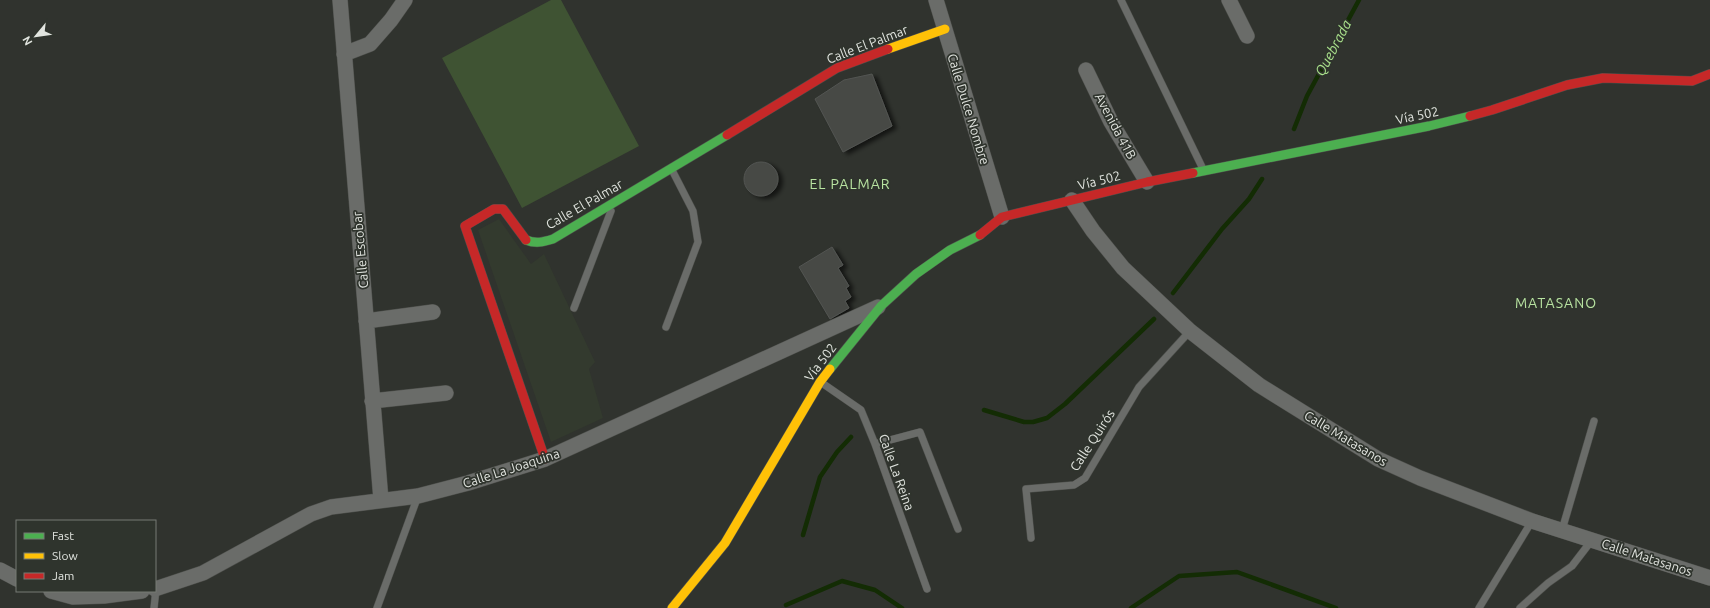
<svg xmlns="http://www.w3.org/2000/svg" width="1710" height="608" font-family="Ubuntu,sans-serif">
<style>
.built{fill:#333a2e}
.green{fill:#3f5333}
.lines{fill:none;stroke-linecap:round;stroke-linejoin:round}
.stream{stroke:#132c04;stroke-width:4.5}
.building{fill:#464945;stroke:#535552;filter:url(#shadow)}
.lane-casing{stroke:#4d4f4b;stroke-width:8}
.street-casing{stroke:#4d4f4b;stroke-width:16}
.fast-casing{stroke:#4d4f4b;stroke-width:10}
.slow-casing{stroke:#4d4f4b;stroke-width:10}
.jam-casing{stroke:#4d4f4b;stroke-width:10}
.lane{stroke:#6a6c69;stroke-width:7}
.street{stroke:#6a6c69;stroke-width:15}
.fast{stroke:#4caf50;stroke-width:9}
.slow{stroke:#ffc107;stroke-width:9}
.jam{stroke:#c62828;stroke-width:9}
.labels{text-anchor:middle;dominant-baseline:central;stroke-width:3.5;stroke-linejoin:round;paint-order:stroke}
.street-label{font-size:13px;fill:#e1e4df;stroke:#2f342d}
.water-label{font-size:14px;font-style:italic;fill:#abe38d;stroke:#2f342d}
.neighbourhood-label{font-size:14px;letter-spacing:1px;fill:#b8e3a1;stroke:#2f342d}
</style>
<defs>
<filter id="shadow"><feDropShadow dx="4.5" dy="2.5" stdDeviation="2" flood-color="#0009"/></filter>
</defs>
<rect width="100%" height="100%" fill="#30332e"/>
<path class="built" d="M499 219 531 264 544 254 595 362 589 369 603 418 551 442 478 230Z"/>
<path class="green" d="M551 0H561L639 146 522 208 442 58Z"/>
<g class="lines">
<path class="stream" d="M1294 129 1307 96 1359 0
M1173 293 1222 229 1249 199 1262 179
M984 410 1024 422H1033L1047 418 1065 404 1154 319
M803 535 820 477 837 452 851 437
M786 605 842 581 875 590 902 608
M1131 608 1179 576 1237 572 1336 608"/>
</g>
<path class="building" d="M872 74 892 126 843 152 815 99 844 80Z
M744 179a17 17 0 1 1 34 0a17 17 0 1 1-34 0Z
M832 247 843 265 838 268 849 286 846 288 851 297 845 301 849 308 830 319 799 267Z"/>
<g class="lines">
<g class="lane-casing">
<path id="lane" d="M1121 0 1203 169
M574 308 611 211
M666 327 698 242 693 211 672 170
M822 383 861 410 875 444 927 589
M875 444 920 432 958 529
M1562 530 1594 421
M1031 538 1026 489 1074 485 1085 478 1139 387 1190 331
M154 608 156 589
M377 608 418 496
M1479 608 1532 521
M1520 608 1548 583 1572 566 1592 540"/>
</g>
<g class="street-casing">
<path id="street" d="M340 0 381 500
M936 0 1002 217
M1229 0 1247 36
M344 54 370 44 391 20 405 0
M1086 70 1111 122 1147 182
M1072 200 1093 231 1123 268 1190 331 1259 385 1378 459 1420 478 1532 521 1710 578
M366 321 433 312
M372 401 446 393
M0 570 17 579
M155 589 203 573 311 514 331 507 418 496 468 483 545 459 878 307
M51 591 73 597 104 596 142 591"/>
</g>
<g class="fast-casing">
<path id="fast" d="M1193 173 1429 126 1470 116
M526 240C536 244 543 242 553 239L727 135
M830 369 881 306 916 274 950 250 980 235"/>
</g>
<g class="slow-casing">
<path id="slow" d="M888 49 945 29
M672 608 725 543 820 382 830 369"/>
</g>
<g class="jam-casing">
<path id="jam" d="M1470 116 1492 110 1567 85 1603 78 1692 81 1710 74
M727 135 837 68 888 49
M980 235 1002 217 1147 182 1193 173
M526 240 503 209H494L465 226 545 459"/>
</g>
<use href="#lane" class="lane"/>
<use href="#street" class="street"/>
<use href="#fast" class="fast"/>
<use href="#slow" class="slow"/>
<use href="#jam" class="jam"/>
</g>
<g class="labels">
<g class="street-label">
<text transform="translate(867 44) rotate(-21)">Calle El Palmar</text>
<text transform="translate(969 109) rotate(73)">Calle Dulce Nombre</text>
<text transform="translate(1417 115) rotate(-12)">Vía 502</text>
<text transform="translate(1116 126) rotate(62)">Avenida 41B</text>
<text transform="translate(1099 180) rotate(-14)">Vía 502</text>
<text transform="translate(584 204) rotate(-30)">Calle El Palmar</text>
<text transform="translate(360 250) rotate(-95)">Calle Escobar</text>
<text transform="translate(820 362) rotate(-53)">Vía 502</text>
<text transform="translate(1346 438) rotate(31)">Calle Matasanos</text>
<text transform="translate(1092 440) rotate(-57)">Calle Quirós</text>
<text transform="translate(511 468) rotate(-18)">Calle La Joaquina</text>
<text transform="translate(897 472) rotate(70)">Calle La Reina</text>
<text transform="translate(1647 557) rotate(18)">Calle Matasanos</text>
</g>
<g class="water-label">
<text transform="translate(1333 48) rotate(-62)">Quebrada</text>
</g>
<g class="neighbourhood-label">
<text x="850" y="184">EL PALMAR</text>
<text x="1556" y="303">MATASANO</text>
</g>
</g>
<rect x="16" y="520" width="140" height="72" fill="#2f342d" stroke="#767a74"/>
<rect x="24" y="533" width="20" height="6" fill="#4caf50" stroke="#767a74"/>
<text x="52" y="540" font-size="12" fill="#e1e4df">Fast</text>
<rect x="24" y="553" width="20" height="6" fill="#ffc107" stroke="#767a74"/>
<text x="52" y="560" font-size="12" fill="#e1e4df">Slow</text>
<rect x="24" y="573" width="20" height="6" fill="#c62828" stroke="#767a74"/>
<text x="52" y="580" font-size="12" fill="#e1e4df">Jam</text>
<g transform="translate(36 36) rotate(241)" stroke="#2f342d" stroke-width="3" paint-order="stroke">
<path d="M0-3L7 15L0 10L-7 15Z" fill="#e1e4df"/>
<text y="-6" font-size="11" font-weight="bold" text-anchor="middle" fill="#e1e4df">N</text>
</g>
</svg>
